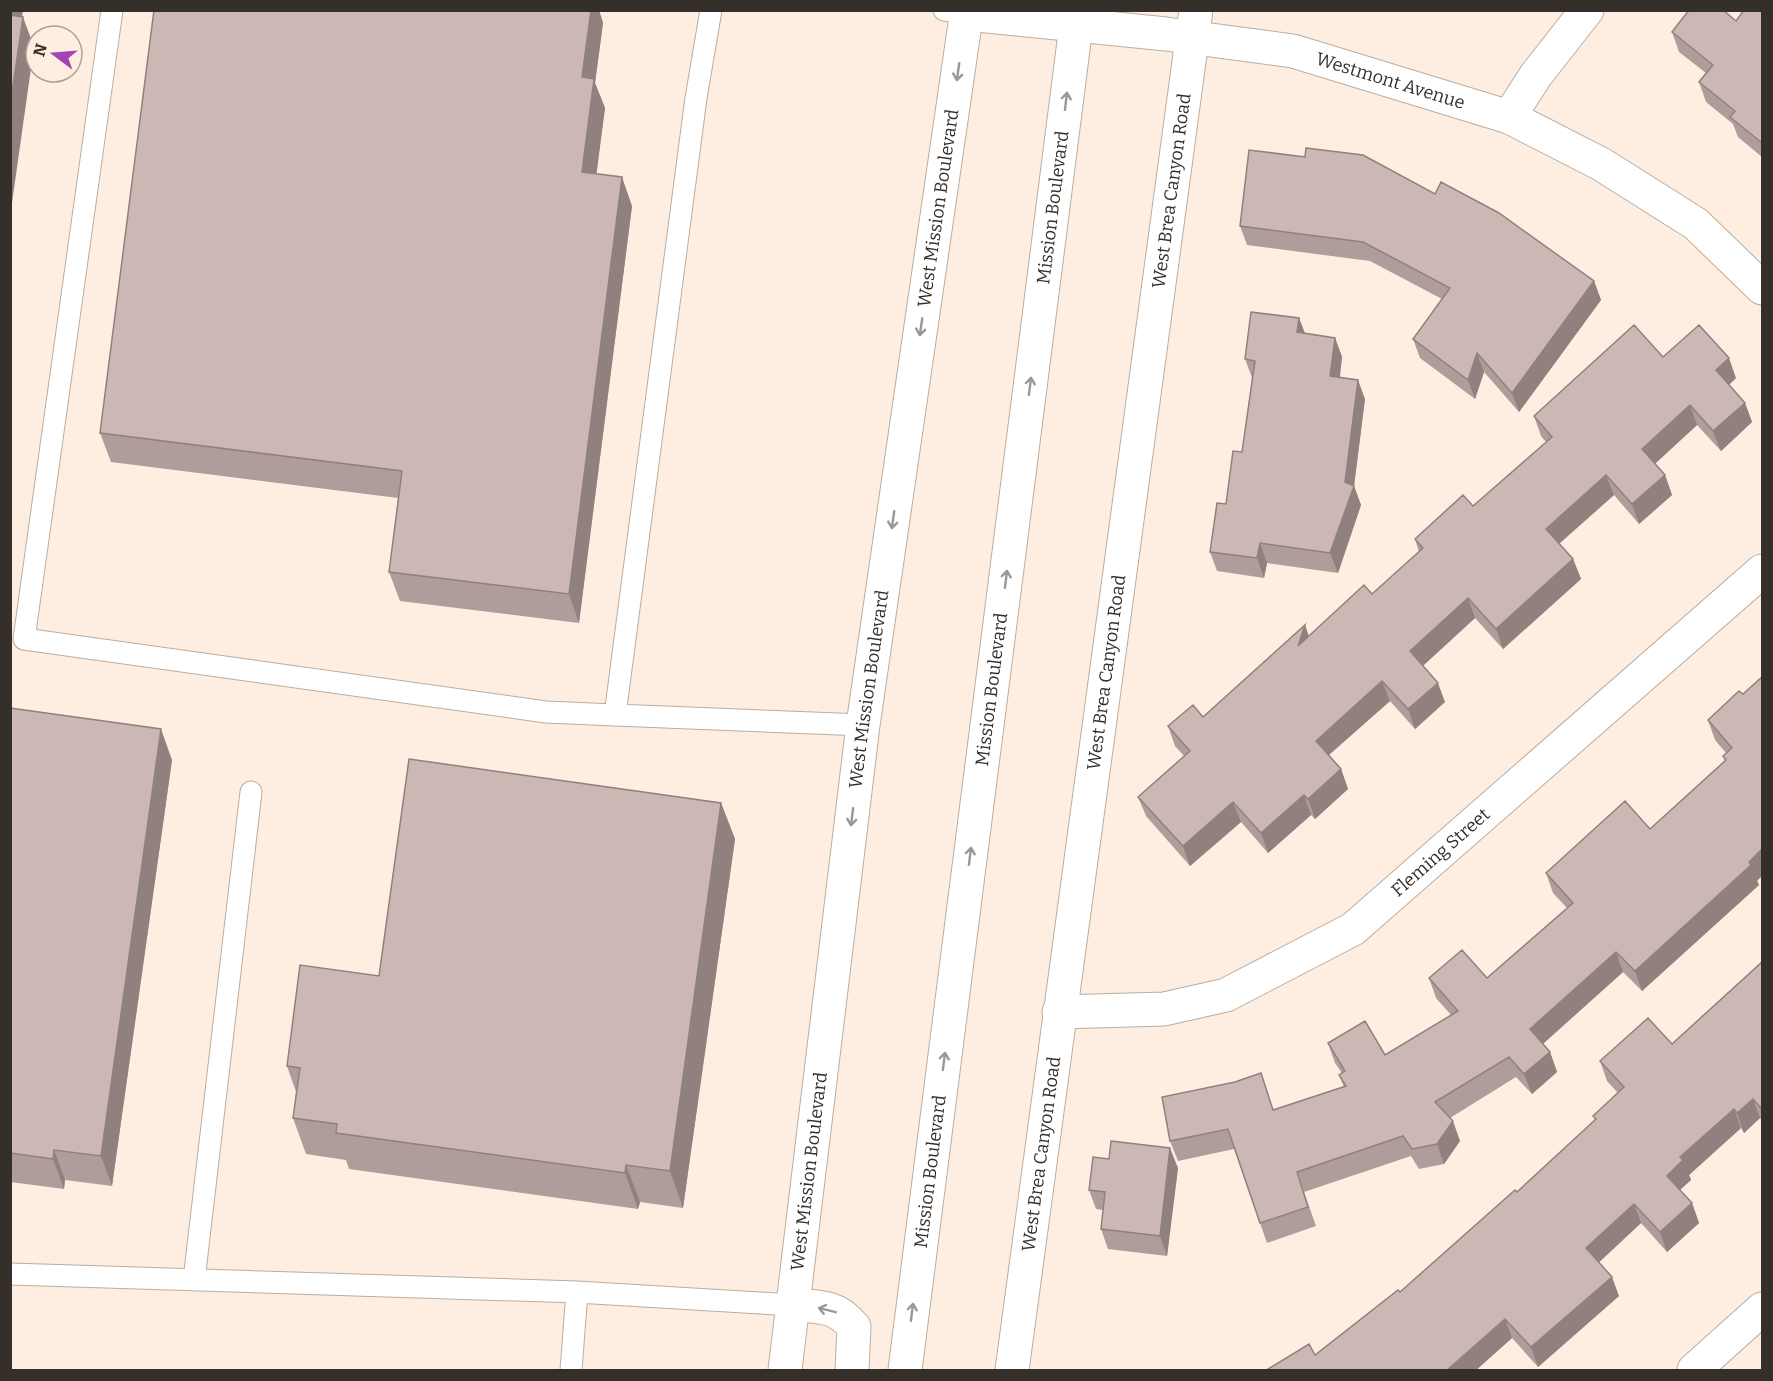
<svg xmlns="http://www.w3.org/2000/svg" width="1773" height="1381" font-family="Bitter,serif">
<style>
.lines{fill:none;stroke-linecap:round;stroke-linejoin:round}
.service-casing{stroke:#bbada0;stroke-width:23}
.minor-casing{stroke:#bbada0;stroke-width:35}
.primary-casing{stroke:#bbada0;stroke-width:35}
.service{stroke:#fff;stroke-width:21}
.minor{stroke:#fff;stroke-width:33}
.primary{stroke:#fff;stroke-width:33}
.wall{fill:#b09d9b}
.shaded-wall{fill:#90807e}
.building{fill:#cdb7b4;stroke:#90807e;stroke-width:1.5}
.oneway{stroke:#9a9794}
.labels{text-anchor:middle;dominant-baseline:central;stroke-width:6;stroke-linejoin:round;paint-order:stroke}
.street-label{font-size:18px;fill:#352f2a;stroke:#feeee1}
</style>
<rect width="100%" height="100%" fill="#feeee1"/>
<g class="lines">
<g class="service-casing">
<path id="service" d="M112 10 24 639 546 712 615 715
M711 10 696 98 615 715 863 725
M944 10 967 14
M10 1274 577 1292 793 1305
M194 1280 251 792
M571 1370 577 1292"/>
</g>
<g class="minor-casing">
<g id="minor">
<path id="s1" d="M967 14 1166 34 1293 51 1509 117 1601 164 1696 224 1762 288"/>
<path d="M1509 117 1536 75 1587 10"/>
<path id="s2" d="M1059 1012 1164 1009 1226 995 1353 929 1762 571"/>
<path id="s3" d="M1012 1370 1196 10"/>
<path d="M1694 1370 1762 1309"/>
</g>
</g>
<g class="primary-casing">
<g id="primary">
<path d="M793 1305C820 1307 836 1305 854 1327L852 1370"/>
<path id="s4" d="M785 1370 863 725 967 10"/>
<path id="s5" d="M905 1370 1078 10"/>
</g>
</g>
<use href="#service" class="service"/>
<use href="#minor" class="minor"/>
<use href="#primary" class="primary"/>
</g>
<path class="wall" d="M154 10H599L603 23 595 83 605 108 596 174 632 206 579 623 400 601 389 572 398 498 111 462 100 433Z
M1762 10V157L1738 137 1733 124 1706 102 1699 82 1706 73 1679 52 1672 32 1736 21Z
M1249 150 1594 281 1601 300 1519 412 1484 372 1475 399 1420 358 1413 339 1442 299 1370 261 1247 245 1240 226Z
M1299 318 1305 333 1335 338 1342 357 1340 378 1365 399 1354 486 1361 505 1338 573 1267 563 1264 578 1217 571 1210 552 1242 452 1252 378 1245 359Z
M1663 357 1736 378 1729 385 1745 403 1752 422 1721 451 1697 425 1655 464 1665 475 1672 495 1639 524 1614 495 1559 544 1573 559 1581 579 1503 649 1475 618 1423 666 1445 702 1415 729 1390 701 1329 755 1341 769 1348 789 1315 819 1311 815 1268 853 1241 822 1190 866 1146 816 1138 797 1184 756 1175 746 1168 726 1203 717 1309 636 1372 594 1419 552 1415 539 1473 506 1546 442 1541 436 1534 416Z
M1739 691 1757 881 1759 885 1642 991 1623 972 1543 1044 1550 1052 1557 1072 1532 1094 1516 1077 1450 1118 1460 1141 1444 1164 1419 1169 1411 1156 1304 1192 1316 1226 1267 1243 1234 1149 1178 1161 1170 1141 1274 1110 1344 1087 1339 1075 1342 1073 1335 1063 1328 1043 1385 1055 1451 1015 1436 998 1429 978H1487L1567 908 1553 893 1546 873 1650 829 1725 761 1723 756 1726 753 1715 740 1708 720Z
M10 708 172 760 112 1186 65 1180 64 1189 10 1182Z
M721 803 735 839 683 1208 640 1202 638 1209 349 1169 346 1160 306 1154 293 1118 296 1092 287 1066 379 976Z
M1762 962V1121L1760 1118 1744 1133 1741 1128 1689 1175 1691 1180 1680 1190 1692 1203 1699 1223 1667 1252 1641 1223 1599 1262 1619 1296 1538 1367 1512 1338 1475 1371H1268L1315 1355 1400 1292 1517 1192 1595 1120 1593 1116 1618 1093 1607 1081 1600 1061 1672 1044Z
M1178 1168 1167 1256 1108 1249 1101 1229 1103 1210 1096 1209 1089 1190Z"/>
<path class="shaded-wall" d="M10 10H23L18 45 10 25Z
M591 10H599L603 23 595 83 605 108 593 201 582 172V77Z
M23 17 34 47 10 217V106Z
M622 177 632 206 579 623 569 594Z
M1594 281 1601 300 1519 412 1512 393Z
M1299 318 1306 337 1297 332Z
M1335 338 1342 357 1337 396 1330 376Z
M1477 353 1484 372 1475 399 1468 380Z
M1729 358 1736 378 1723 390 1716 370Z
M1358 380 1365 399 1354 486 1361 505 1338 573 1330 553 1345 482Z
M1745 403 1752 422 1721 451 1713 431Z
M1690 405 1697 425 1649 469 1642 449Z
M1606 475 1614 495 1553 549 1546 529Z
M1665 475 1672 495 1639 524 1632 504Z
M1260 543 1267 563 1264 578 1257 558Z
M1573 559 1581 579 1503 649 1496 629Z
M1468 598 1475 618 1417 671 1410 651Z
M1305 625 1312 645 1298 646Z
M1382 681 1390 701 1323 760 1316 741Z
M1438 683 1445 702 1415 729 1408 709Z
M161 729 172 760 112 1186 101 1156Z
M1341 769 1348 789 1315 819 1308 799Z
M1304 795 1311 815 1268 853 1261 833Z
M1233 802 1241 822 1190 866 1183 846Z
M721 803 735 839 683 1208 670 1171Z
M1762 849V876L1757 881 1759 885 1642 991 1635 971Z
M1616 952 1623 972 1537 1049 1530 1029Z
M1550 1052 1557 1072 1532 1094 1524 1074Z
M1753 1099 1760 1118 1744 1133 1737 1113Z
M1734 1109 1741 1128 1689 1175 1691 1180 1674 1195 1667 1176 1680 1157Z
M1453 1121 1460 1141 1444 1164 1437 1144Z
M1170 1148 1178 1168 1167 1256 1160 1236Z
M54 1150 65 1180 64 1189 53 1159Z
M626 1165 640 1202 638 1209 625 1173Z
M1692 1203 1699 1223 1667 1252 1660 1232Z
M1634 1204 1641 1223 1593 1268 1586 1248Z
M1612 1277 1619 1296 1538 1367 1531 1347Z
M1505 1319 1512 1338 1475 1371H1446Z"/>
<path class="building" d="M154 10H591L582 77 594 79 582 172 622 177 569 594 389 572 402 471 100 433Z
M1689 10H1723L1736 21 1744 10H1762V143L1730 117 1735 111 1699 82 1713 65 1672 32Z
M10 15 23 17 10 106Z
M1306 148 1363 155 1435 194 1441 182 1499 213 1594 281 1512 393 1477 353 1468 380 1413 339 1450 288 1363 242 1240 226 1249 150 1305 157Z
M1251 312 1299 318 1297 332 1335 338 1330 376 1358 380 1345 482 1354 486 1330 553 1260 543 1257 558 1210 552 1217 503 1226 504 1233 451 1242 452 1255 361 1245 359Z
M1634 325 1663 357 1699 325 1729 358 1716 370 1745 403 1713 431 1690 405 1642 449 1665 475 1632 504 1606 475 1546 529 1573 559 1496 629 1468 598 1410 651 1438 683 1408 709 1382 681 1316 741 1341 769 1308 799 1304 795 1261 833 1233 802 1183 846 1138 797 1190 751 1168 726 1193 705 1203 717 1305 625 1298 646 1364 585 1372 594 1423 548 1415 539 1463 495 1473 506 1552 437 1534 416Z
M1762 677V849L1749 862 1751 865 1635 971 1616 952 1530 1029 1550 1052 1524 1074 1509 1057 1435 1102 1453 1121 1437 1144 1412 1149 1403 1136 1297 1172 1308 1207 1260 1223 1228 1129 1170 1141 1162 1097 1235 1082 1261 1073 1273 1110 1346 1086 1339 1075 1345 1071 1328 1043 1365 1021 1385 1055 1458 1011 1429 978 1462 950 1487 978 1573 903 1546 873 1625 801 1650 829 1726 760 1723 756 1732 748 1708 720 1739 691 1743 694Z
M10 708 161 729 101 1156 54 1150 53 1159 10 1153Z
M409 759 721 803 670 1171 626 1165 625 1173 336 1133 337 1124 293 1118 300 1068 287 1066 300 965 379 976Z
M1762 962V1109L1753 1099 1737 1113 1734 1109 1680 1157 1683 1160 1667 1176 1692 1203 1660 1232 1634 1204 1586 1248 1612 1277 1531 1347 1505 1319 1446 1371H1269L1268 1369 1309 1344 1315 1355 1398 1290 1400 1292 1515 1190 1517 1192 1596 1119 1593 1116 1624 1087 1600 1061 1648 1018 1672 1044Z
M1111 1141 1170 1148 1160 1236 1101 1229 1105 1192 1089 1190 1093 1157 1109 1159Z"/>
<defs><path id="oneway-shaft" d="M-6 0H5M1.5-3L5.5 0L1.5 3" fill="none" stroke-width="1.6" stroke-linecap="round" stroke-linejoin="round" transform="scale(1.5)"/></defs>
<g class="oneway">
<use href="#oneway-shaft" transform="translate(958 72) rotate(98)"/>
<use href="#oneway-shaft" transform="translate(1066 101) rotate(-83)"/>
<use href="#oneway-shaft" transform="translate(921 327) rotate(98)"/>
<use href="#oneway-shaft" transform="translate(1030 386) rotate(-83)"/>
<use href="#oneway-shaft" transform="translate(893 520) rotate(98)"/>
<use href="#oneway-shaft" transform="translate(1006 579) rotate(-83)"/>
<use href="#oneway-shaft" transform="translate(852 817) rotate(97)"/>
<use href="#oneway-shaft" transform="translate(970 856) rotate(-83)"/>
<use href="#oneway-shaft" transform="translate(944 1061) rotate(-83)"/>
<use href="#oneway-shaft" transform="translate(827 1310) rotate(-166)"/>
<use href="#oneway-shaft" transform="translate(912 1312) rotate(-83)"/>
</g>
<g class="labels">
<g class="street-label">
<text stroke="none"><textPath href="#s1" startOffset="430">Westmont Avenue</textPath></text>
<text stroke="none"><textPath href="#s3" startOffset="1190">West Brea Canyon Road</textPath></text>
<text stroke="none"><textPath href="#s5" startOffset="1172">Mission Boulevard</textPath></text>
<text stroke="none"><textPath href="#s4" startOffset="1172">West Mission Boulevard</textPath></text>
<text stroke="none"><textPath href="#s3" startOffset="704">West Brea Canyon Road</textPath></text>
<text stroke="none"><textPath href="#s4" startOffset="686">West Mission Boulevard</textPath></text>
<text stroke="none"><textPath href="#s5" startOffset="686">Mission Boulevard</textPath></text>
<text stroke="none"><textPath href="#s2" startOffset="428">Fleming Street</textPath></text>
<text stroke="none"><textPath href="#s3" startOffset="218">West Brea Canyon Road</textPath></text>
<text stroke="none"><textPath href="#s4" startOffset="200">West Mission Boulevard</textPath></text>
<text stroke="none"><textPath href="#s5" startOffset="200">Mission Boulevard</textPath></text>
</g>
</g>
<rect width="1773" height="1381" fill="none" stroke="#352f2a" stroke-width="24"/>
<g transform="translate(54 54) rotate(286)"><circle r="28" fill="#feeee1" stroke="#aea298" stroke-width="1.5"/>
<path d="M0-4.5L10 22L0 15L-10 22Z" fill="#a146b0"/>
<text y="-9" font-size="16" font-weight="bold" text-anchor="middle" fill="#352f2a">N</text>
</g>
</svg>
